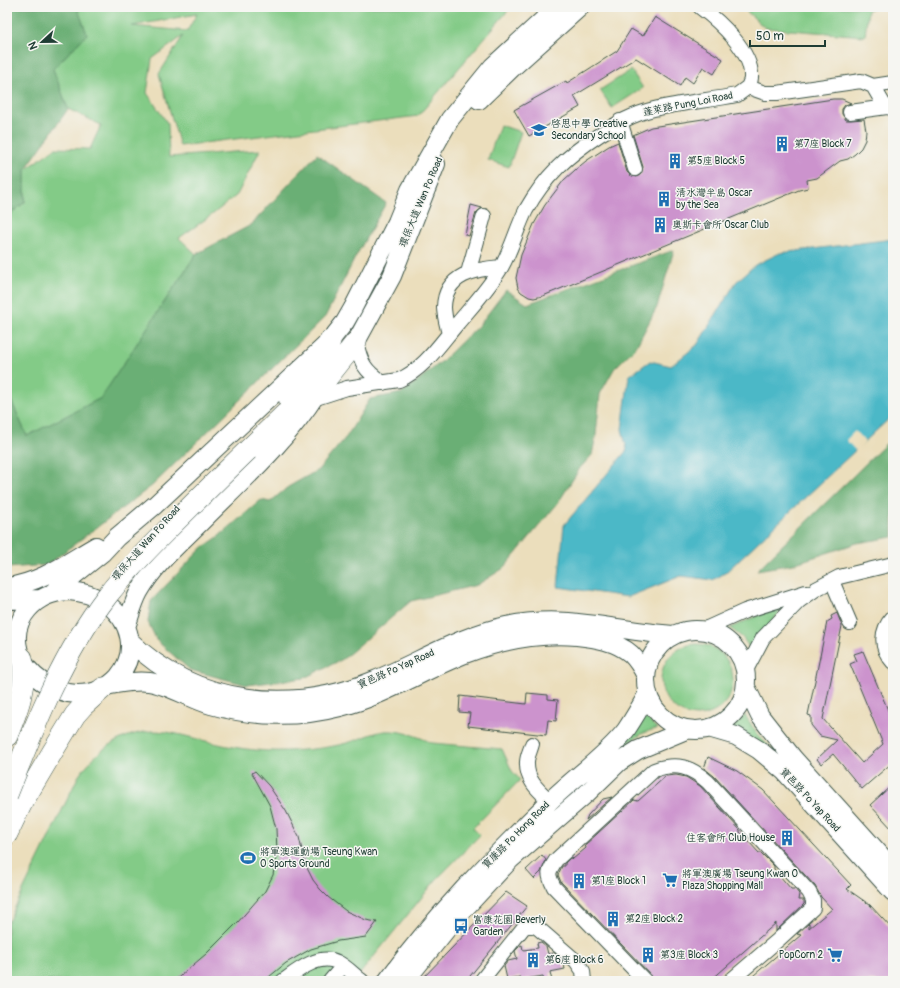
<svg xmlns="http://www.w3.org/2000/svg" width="900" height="988" font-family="Pangolin,'LXGW WenKai TC',sans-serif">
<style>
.green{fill:#83cb87;stroke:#51845e;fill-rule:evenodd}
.forest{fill:#6aaf74;stroke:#447654}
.water{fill:#4bb8c7;stroke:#357a7e}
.pier{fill:#ebdebc}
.building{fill:#cc93cd}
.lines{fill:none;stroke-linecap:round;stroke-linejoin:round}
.minor-casing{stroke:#3e5548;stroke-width:16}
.major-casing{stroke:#3e5548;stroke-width:20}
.highway-casing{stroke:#3e5548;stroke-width:22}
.minor{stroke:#fff;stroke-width:14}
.major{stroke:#fff;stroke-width:18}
.highway{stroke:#fff;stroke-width:21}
.highway-bridge-casing{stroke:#3e5548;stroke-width:22;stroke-linecap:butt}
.highway-bridge{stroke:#fff;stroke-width:21}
.labels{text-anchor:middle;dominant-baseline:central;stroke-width:3;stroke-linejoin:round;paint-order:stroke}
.street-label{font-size:10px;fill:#1f3d34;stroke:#f6f6f2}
.poi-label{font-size:10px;fill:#1f3d34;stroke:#f6f6f2;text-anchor:start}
</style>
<rect width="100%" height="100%" fill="#f6f6f2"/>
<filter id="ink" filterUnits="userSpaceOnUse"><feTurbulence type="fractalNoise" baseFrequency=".025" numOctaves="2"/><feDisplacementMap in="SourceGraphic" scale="8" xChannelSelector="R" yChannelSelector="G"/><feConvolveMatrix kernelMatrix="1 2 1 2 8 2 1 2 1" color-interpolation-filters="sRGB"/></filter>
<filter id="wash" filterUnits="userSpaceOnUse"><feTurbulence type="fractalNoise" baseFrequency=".012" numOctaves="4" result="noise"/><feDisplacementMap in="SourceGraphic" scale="16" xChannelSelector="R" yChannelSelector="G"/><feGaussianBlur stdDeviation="0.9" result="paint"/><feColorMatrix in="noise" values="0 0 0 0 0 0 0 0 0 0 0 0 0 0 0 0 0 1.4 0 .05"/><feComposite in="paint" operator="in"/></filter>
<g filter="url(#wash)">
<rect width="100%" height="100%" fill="#ebdebc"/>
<path class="green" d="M77 7H511L418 116 180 146 159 74 183 36 152 59 147 93 168 124 169 157 260 150 237 195 213 214 179 238 196 254 101 398 27 436 7 391V217L25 202V170L55 148 90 149 101 125 68 109 53 69 87 34ZM197 14 187 31 132 26Z
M742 7H877L868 10 865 36 765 28Z
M631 70 643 88 612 108 600 90Z
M500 125 521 132 509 167 488 160Z
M788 602 750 649 743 638 730 628Z
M661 680a36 36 0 1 1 72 0a36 36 0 1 1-72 0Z
M644 714 653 725 658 729C643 730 630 742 618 751Z
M745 715 757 734 777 755 733 728Z
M152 731C171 731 188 737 206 741 232 748 260 752 287 751 307 750 328 748 347 743 358 740 374 732 385 731 401 730 418 736 432 743L502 749 512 771 520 780 473 828 480 835 435 881 354 981H7V924L78 777C96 750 120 734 152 731Z"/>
<path class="forest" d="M7 7H77L87 34 53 69 68 109 25 170V202L7 217Z
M317 154 386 203 356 256 325 317 153 485 47 565 7 568V391L27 436 101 398 196 254 251 225Z
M674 250 657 307 636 347 614 369 600 394 596 435 592 455 580 468 558 503 504 568 477 585 411 601 343 659 304 678 247 685 190 670 157 641 148 622 151 601 202 548 218 537 261 500 270 502 288 487 318 470 347 436 370 399 402 393 441 362 480 324 506 290 527 304Z
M893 437V537L857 543 793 564 757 570Z"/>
<path class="water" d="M893 239V415L725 573 713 580 681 576 628 597 558 587 564 525 627 450 622 429 629 376 650 361 671 366 697 345 736 282 755 265 780 253Z"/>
<path class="pier" d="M855 431 865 442 856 451 846 440Z"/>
<g id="blocks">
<path class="building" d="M655 17 723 59 714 74 703 67 693 83 685 77 680 86 636 58 574 96 580 107 529 136 514 110 566 81 567 83 617 51 631 29 643 36Z
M833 99H842L851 103 845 105 842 109V114L846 120H851L864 119 866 131 865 140 861 148 855 154 848 159 840 161 817 178 807 180 808 188 799 190 543 296 534 298 529 297 521 292 518 288 516 278 521 255 534 224 545 205 564 180 575 170 586 161 609 146 618 142 627 172 630 175 637 177 641 174 643 167 633 135 651 127Z
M471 205 482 208 476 213 469 236 465 235Z
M837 613 842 626 823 719 862 763 883 744 850 664 857 661 854 654 863 651 893 722V762L862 789 833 754 821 764 817 759 837 740 820 736 811 725V716L808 715 827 622 832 619 831 616Z
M527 693 548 695V699L558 700 556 721 548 720 546 735 468 726 470 713 459 712 460 696 526 704Z
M708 757 737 771 763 790 851 885 847 889 870 905 893 930V981H747L801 935 797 934 809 923V928L832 909 821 897 815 886 714 776 704 768Z
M255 771 269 786 286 811 299 837 305 864 313 880 320 889 328 897 346 911 366 920 377 922 366 937 338 941 311 949 286 963 264 981H174L206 954 238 922 265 891 273 875 277 852 276 829 270 806 252 773Z
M676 775 686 777 700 786 740 830V832L759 853H761L774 866V869L791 889H795L799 894 798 900H804V904L776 931V923L710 981H653L651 975 561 882 558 875 562 866H565V863L570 858 573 859 586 848 585 845 634 800 638 801 666 776Z
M893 784V830L870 805Z
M612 797 586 820 588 815 603 799Z
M542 855 546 860 541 872 534 879 526 870Z
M506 892 527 906 466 981H420Z
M541 942 546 946 548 954 554 953 563 961 565 969 550 972 552 981H544L543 976 520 980V977L507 979 504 966 508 961 517 959 515 951 520 946 522 945 523 950 538 948 537 943Z"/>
</g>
</g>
<g filter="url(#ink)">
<use href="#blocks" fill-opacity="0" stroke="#3e5548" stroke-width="1"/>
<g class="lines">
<g class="minor-casing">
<path id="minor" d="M700 7C719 21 753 52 751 78 751 81 749 84 748 87
M873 86 893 83
M748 87 765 93H777L861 81 873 86 884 105 893 109
M850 112 887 107
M620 121 635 169
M468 273 484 216
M449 334C447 325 444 316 444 307 445 274 476 269 501 267
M356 342C361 363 364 370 383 383
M313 399 347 388 399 380C424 369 440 344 457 324 473 305 490 287 502 266 512 248 517 228 526 210 545 176 567 156 599 135 616 124 633 114 654 109 681 103 710 100 737 95L748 87
M832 581 850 623
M893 617C880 631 880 648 893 662
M703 630 745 611 806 592
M746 670 763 638 799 601 816 589 839 577 893 564
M532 744C531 749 527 756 527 762 526 780 538 790 550 801
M283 981C297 971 319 953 337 962 346 966 354 975 362 981
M330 981 343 966
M481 981 524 927 532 925 538 928 576 961 583 971 584 981
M645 981 554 887C547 874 548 872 556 860L654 770C677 762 691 767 708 782L809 892 813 900V908L778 940 730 981"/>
</g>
<g class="major-casing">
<path id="major" d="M479 100 512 68 580 7
M356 342 392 276 436 164
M7 587C41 583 68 562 96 546
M69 591C82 592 95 595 106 603 131 621 139 652 118 677 108 688 93 694 77 694 53 693 26 675 19 652 9 618 37 592 69 591Z
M52 593 102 553 117 537 155 505 330 341 345 322 353 308 397 222 410 190 450 119 493 66 557 7
M7 600 40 599
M126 627C130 616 133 603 139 592 154 565 179 544 201 522 242 481 286 442 317 393
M646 680a50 50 0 1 1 100 0a50 50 0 1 1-100 0Z
M130 641C196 706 293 714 375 680 419 662 459 636 506 626 566 613 614 631 673 635
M110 685C123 683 136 680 149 682 170 685 190 699 211 705 253 717 298 718 340 707 384 696 422 671 465 654 501 640 538 633 577 636 595 638 616 641 631 654 637 660 642 668 646 676
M746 687 760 716 793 758 893 869
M712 729 736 736 759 750 784 771 893 892
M387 981C435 916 491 859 548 803 572 779 606 756 626 730 634 718 641 706 648 693
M405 981 454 920 510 860 586 794 619 762 638 750 686 730"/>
</g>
<g class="highway-casing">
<path id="highway" d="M289 398 313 370 330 341
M248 450 285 414 324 382 356 342
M7 736C18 709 27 687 22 658
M7 834 21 805 53 751 75 715 83 706 103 688"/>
</g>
<use href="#minor" class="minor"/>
<use href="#major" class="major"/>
<use href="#highway" class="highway"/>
<g class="highway-bridge-casing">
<path id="highway-bridge" d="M7 795C34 727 62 655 107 596 125 573 145 552 166 531 193 504 220 477 248 450"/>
</g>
<use href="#highway-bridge" class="highway-bridge"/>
</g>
</g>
<defs>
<g id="school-bare" transform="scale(1.2)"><path d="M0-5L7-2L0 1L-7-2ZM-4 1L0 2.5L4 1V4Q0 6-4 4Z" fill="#1f6fb2" stroke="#f6f6f2" stroke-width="2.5" paint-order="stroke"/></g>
<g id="building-bare" transform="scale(1.2)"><path d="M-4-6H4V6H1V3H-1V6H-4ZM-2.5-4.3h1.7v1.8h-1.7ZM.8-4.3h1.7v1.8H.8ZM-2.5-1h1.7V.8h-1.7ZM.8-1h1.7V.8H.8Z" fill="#1f6fb2" stroke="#f6f6f2" stroke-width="2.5" paint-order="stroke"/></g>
<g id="stadium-bare" transform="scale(1.2)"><path d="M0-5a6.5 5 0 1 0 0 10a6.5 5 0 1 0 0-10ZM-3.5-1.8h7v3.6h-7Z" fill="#1f6fb2" stroke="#f6f6f2" stroke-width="2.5" paint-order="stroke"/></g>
<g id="supermarket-bare" transform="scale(1.2)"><path d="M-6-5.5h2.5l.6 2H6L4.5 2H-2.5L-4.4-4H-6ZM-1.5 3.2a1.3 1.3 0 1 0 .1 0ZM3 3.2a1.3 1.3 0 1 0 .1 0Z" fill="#1f6fb2" stroke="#f6f6f2" stroke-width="2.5" paint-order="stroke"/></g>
<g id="bus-bare" transform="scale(1.2)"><path d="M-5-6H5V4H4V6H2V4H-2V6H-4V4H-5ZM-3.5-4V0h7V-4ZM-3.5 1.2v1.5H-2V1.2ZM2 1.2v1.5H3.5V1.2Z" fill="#1f6fb2" stroke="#f6f6f2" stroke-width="2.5" paint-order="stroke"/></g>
</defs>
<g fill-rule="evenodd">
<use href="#school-bare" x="539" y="130"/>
<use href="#building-bare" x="782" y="144"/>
<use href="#building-bare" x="675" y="161"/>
<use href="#building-bare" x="664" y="199"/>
<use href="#building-bare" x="660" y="225"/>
<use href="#building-bare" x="787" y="838"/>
<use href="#stadium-bare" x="248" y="858"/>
<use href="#supermarket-bare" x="670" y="880"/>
<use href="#building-bare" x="579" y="881"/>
<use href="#building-bare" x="613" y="919"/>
<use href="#bus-bare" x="461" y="926"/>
<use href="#building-bare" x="648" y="955"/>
<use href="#supermarket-bare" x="835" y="955"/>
<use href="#building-bare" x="533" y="960"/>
</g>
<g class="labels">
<g class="street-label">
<text transform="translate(688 104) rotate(-11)">蓬萊路 Pung Loi Road</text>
<text transform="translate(421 202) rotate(-67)">環保大道 Wan Po Road</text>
<text transform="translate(146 543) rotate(-48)">環保大道 Wan Po Road</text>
<text transform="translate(396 669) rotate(-24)">寶邑路 Po Yap Road</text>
<text transform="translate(810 800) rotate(47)">寶邑路 Po Yap Road</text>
<text transform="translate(516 835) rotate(-45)">寶康路 Po Hong Road</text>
</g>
<g class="poi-label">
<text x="551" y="124">啓思中學 Creative<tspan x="551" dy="12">Secondary School</tspan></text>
<text x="794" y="144">第7座 Block 7</text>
<text x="687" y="161">第5座 Block 5</text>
<text x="676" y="193">清水灣半島 Oscar<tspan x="676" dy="12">by the Sea</tspan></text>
<text x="672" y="225">奧斯卡會所 Oscar Club</text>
<text x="775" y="838" text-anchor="end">住客會所 Club House</text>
<text x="260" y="852">將軍澳運動場 Tseung Kwan<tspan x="260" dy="12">O Sports Ground</tspan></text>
<text x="682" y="874">將軍澳廣場 Tseung Kwan O<tspan x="682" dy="12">Plaza Shopping Mall</tspan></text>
<text x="591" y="881">第1座 Block 1</text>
<text x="625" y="919">第2座 Block 2</text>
<text x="473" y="920">富康花園 Beverly<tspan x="473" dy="12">Garden</tspan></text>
<text x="660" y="955">第3座 Block 3</text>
<text x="823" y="955" text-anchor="end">PopCorn 2</text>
<text x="545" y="960">第6座 Block 6</text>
</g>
</g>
<rect width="900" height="988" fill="none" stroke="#f6f6f2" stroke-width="24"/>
<g transform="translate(42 42) rotate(248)" stroke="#f6f6f2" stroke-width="3" paint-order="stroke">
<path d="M0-3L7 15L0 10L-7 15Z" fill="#1f3d34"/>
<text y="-6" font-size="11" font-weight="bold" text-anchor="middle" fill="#1f3d34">N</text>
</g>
<path d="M750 40v6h75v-6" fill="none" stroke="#1f3d34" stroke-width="2"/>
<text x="756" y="40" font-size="12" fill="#1f3d34" stroke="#f6f6f2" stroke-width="3" paint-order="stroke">50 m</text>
</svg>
